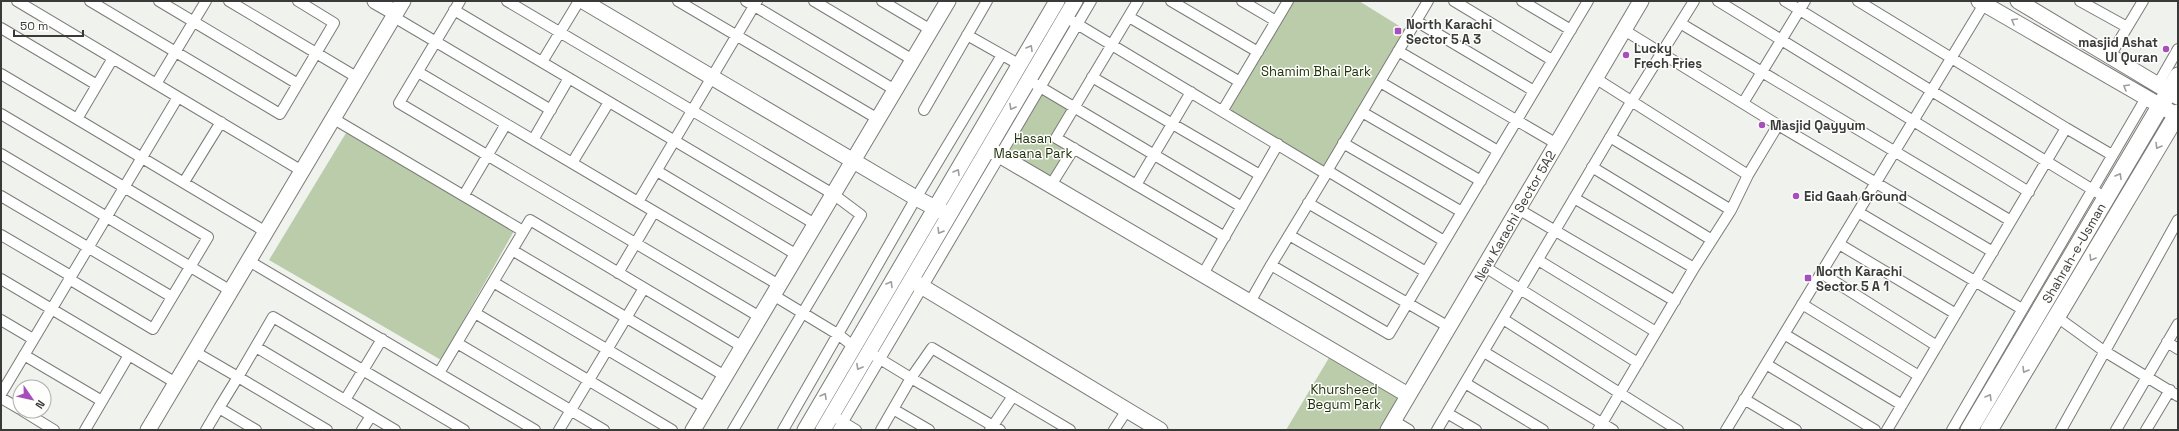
<svg xmlns="http://www.w3.org/2000/svg" width="2179" height="431" font-family="'Space Grotesk',sans-serif">
<style>
.green{fill:#bca}
.lines{fill:none;stroke-linecap:round;stroke-linejoin:round}
.street-casing{stroke:#7a7c78;stroke-width:12}
.secondary-casing{stroke:#7a7c78;stroke-width:17}
.primary-casing{stroke:#7a7c78;stroke-width:19}
.street{stroke:#fff;stroke-width:10}
.secondary{stroke:#fff;stroke-width:15}
.primary{stroke:#fff;stroke-width:17}
.oneway{stroke:#9c9d9c}
.poi-dot{fill:#a64eba;stroke:#fefffc;stroke-width:1.5}
.labels{text-anchor:middle;dominant-baseline:central;stroke-width:3;stroke-linejoin:round;paint-order:stroke}
.poi-label{font-size:13px;font-weight:bold;fill:#3a3b39;stroke:#fefffc;text-anchor:start}
.park-label{font-size:13px;fill:#21320b;stroke:#fefffc}
.street-label{font-size:13px;fill:#3a3b39;stroke:#fefffc}
</style>
<rect width="100%" height="100%" fill="#f0f2ee"/>
<path class="green" d="M1290 1H1359L1409 32 1323 172 1223 110Z
M1041 90 1072 108 1054 139 1071 150 1052 182 1002 153Z
M346 133 514 231 441 360 269 260Z
M1333 351 1408 395 1387 430H1286Z"/>
<g class="lines">
<g class="street-casing">
<path id="street" d="M90 1 280 114 334 23 298 1
M159 1 298 84
M229 1 358 78
M460 1 399 103 760 317
M507 1 833 194 861 215 733 430
M678 1 878 119
M746 1 895 90
M814 1 913 60
M882 1 931 30
M1138 1 1056 138 1225 237
M1171 1 1258 52
M1242 1 1276 21
M1454 1 1552 60
M1522 1 1571 30
M1718 1 2029 192
M1785 1 2098 193
M1858 1 2066 128 1887 430
M2080 1 2127 27
M454 10 815 224
M394 17 551 110
M1129 17 1240 82
M1072 21 1323 172 1328 171 1444 241
M1416 21 1534 91
M1680 23 2011 221
M1 28 97 85
M1624 30 1778 125 1993 252
M967 35 1020 65
M1398 51 1557 144
M2110 56 2143 1
M542 62 579 1
M418 72 638 202 757 1
M1 74 77 119 113 58
M1092 77 1260 175
M1595 78 1748 175
M1380 82 1498 151
M156 84 206 1
M1035 84 1242 207
M2158 84 2178 49
M178 97 302 171
M1743 103 1805 1
M924 110 987 1
M1223 110 1288 1
M1362 112 1481 181
M1 114 208 237 153 329 69 279
M77 119 266 232
M334 119 523 231
M2066 128 2112 155
M1610 137 1731 210
M533 140 569 78
M1343 143 1462 212
M1 154 231 291
M572 163 609 102
M1592 167 1712 240
M657 171 797 255
M1327 171 1428 1
M184 182 221 122
M1051 185 1074 148
M1136 185 1191 92
M464 195 506 124
M1 196 172 297
M1574 198 1694 268
M638 202 779 285
M1308 203 1426 272
M1518 209 1675 301
M1858 212 2022 309
M1 235 71 276
M1289 235 1449 327
M1839 244 1956 314
M512 250 725 376
M1538 260 1656 332
M249 261 535 430
M1271 265 1328 171
M1485 267 1638 363
M618 273 654 212
M1821 273 1937 346
M1203 274 1278 144
M1 279 176 383
M493 282 706 408
M773 295 839 335 853 346
M1250 302 1271 265 1389 334 1588 1
M1802 304 1919 376
M475 313 672 430
M2057 317 2104 351 2178 396
M1503 319 1678 430
M1 320 33 339
M1784 334 1902 405
M2167 342 2178 349
M457 343 604 430
M256 347 395 430
M195 352 238 377 273 317 464 430
M1484 352 1613 430
M24 355 102 401
M875 356 911 378 932 348 1070 430
M1766 364 1875 430
M439 373 530 220 743 347
M1465 383 1543 430
M1 394 178 97 17 1
M1 398 20 409
M1744 399 1796 430
M345 400 382 339
M893 409 929 430
M23 411 54 430
M1447 413 1476 430
M838 419 856 430
M1394 421 1409 430
M85 430 129 355
M206 430 219 408
M256 430 219 408 238 377 327 430
M362 430 371 416
M559 430 644 288
M783 430 916 198 1002 55
M838 430 1091 1
M881 430 911 378 1000 430
M990 430 1013 396
M1114 430 1127 410
M1437 430 1631 102 1694 1
M1598 430 1694 268 1731 210 1748 175 1778 125
M1726 430 1984 4
M1952 430 2146 98
M2061 430 2178 220
M2116 430 2178 324
M2146 430 2170 390"/>
</g>
<g class="secondary-casing">
<path id="secondary" d="M375 1 396 13
M583 1 916 198 945 213
M1979 1 2178 116
M2018 1 2178 97
M989 149 1408 395
M911 280 1160 430
M148 430 403 1
M693 430 948 1
M805 430 1057 1
M823 430 1075 1
M1388 430 1641 1"/>
</g>
<g class="primary-casing">
<path id="primary" d="M1969 430 2178 76
M1989 430 2178 113"/>
</g>
<use href="#street" class="street"/>
<use href="#secondary" class="secondary"/>
<use href="#primary" class="primary"/>
</g>
<defs><path id="oneway-chevron" d="M-2-3.5L2.5 0L-2 3.5" fill="none" stroke-width="1.6" stroke-linecap="round" stroke-linejoin="round"/></defs>
<g class="oneway">
<use href="#oneway-chevron" transform="translate(2014 21) rotate(-150)"/>
<use href="#oneway-chevron" transform="translate(1030 48) rotate(-60)"/>
<use href="#oneway-chevron" transform="translate(2126 87) rotate(-150)"/>
<use href="#oneway-chevron" transform="translate(1012 107) rotate(119)"/>
<use href="#oneway-chevron" transform="translate(2158 146) rotate(121)"/>
<use href="#oneway-chevron" transform="translate(957 172) rotate(-60)"/>
<use href="#oneway-chevron" transform="translate(2119 176) rotate(-60)"/>
<use href="#oneway-chevron" transform="translate(940 231) rotate(121)"/>
<use href="#oneway-chevron" transform="translate(2092 258) rotate(121)"/>
<use href="#oneway-chevron" transform="translate(890 284) rotate(-59)"/>
<use href="#oneway-chevron" transform="translate(859 367) rotate(119)"/>
<use href="#oneway-chevron" transform="translate(2025 370) rotate(121)"/>
<use href="#oneway-chevron" transform="translate(824 396) rotate(-60)"/>
<use href="#oneway-chevron" transform="translate(1989 397) rotate(-59)"/>
</g>
<g class="poi-dot">
<rect x="1394" y="27" width="8" height="8" rx="2"/>
<circle cx="2166" cy="49" r="4"/>
<circle cx="1626" cy="55" r="4"/>
<circle cx="1762" cy="125" r="4"/>
<circle cx="1796" cy="196" r="4"/>
<rect x="1804" y="274" width="8" height="8" rx="2"/>
</g>
<g class="labels">
<g class="poi-label">
<text x="1406" y="24">North Karachi<tspan x="1406" dy="15">Sector 5 A 3</tspan></text>
<text x="2158" y="42" text-anchor="end">masjid Ashat<tspan x="2158" dy="15">Ul Quran</tspan></text>
<text x="1634" y="48">Lucky<tspan x="1634" dy="15">Frech Fries</tspan></text>
<text x="1770" y="125">Masjid Qayyum</text>
<text x="1804" y="196">Eid Gaah Ground</text>
<text x="1816" y="271">North Karachi<tspan x="1816" dy="15">Sector 5 A 1</tspan></text>
</g>
<g class="park-label">
<text x="1316" y="71">Shamim Bhai Park</text>
<text x="1033" y="138">Hasan<tspan x="1033" dy="15">Masana Park</tspan></text>
<text x="1344" y="389">Khursheed<tspan x="1344" dy="15">Begum Park</tspan></text>
</g>
<g class="street-label">
<text transform="translate(1515 216) rotate(-60)">New Karachi Sector 5A2</text>
<text transform="translate(2074 253) rotate(-60)">Shahrah-e-Usman</text>
</g>
</g>
<rect width="2179" height="431" fill="none" stroke="#3a3b39" stroke-width="4"/>
<g transform="translate(32 399) rotate(124)"><circle r="19" fill="#fefffc" stroke="#b0b1ae"/>
<path d="M0-3L7 15L0 10L-7 15Z" fill="#a64eba"/>
<text y="-6" font-size="11" font-weight="bold" text-anchor="middle" fill="#3a3b39">N</text>
</g>
<path d="M14 30v6h69v-6" fill="none" stroke="#3a3b39" stroke-width="2"/>
<text x="20" y="30" font-size="12" fill="#3a3b39" stroke="#fefffc" stroke-width="3" paint-order="stroke">50 m</text>
</svg>
